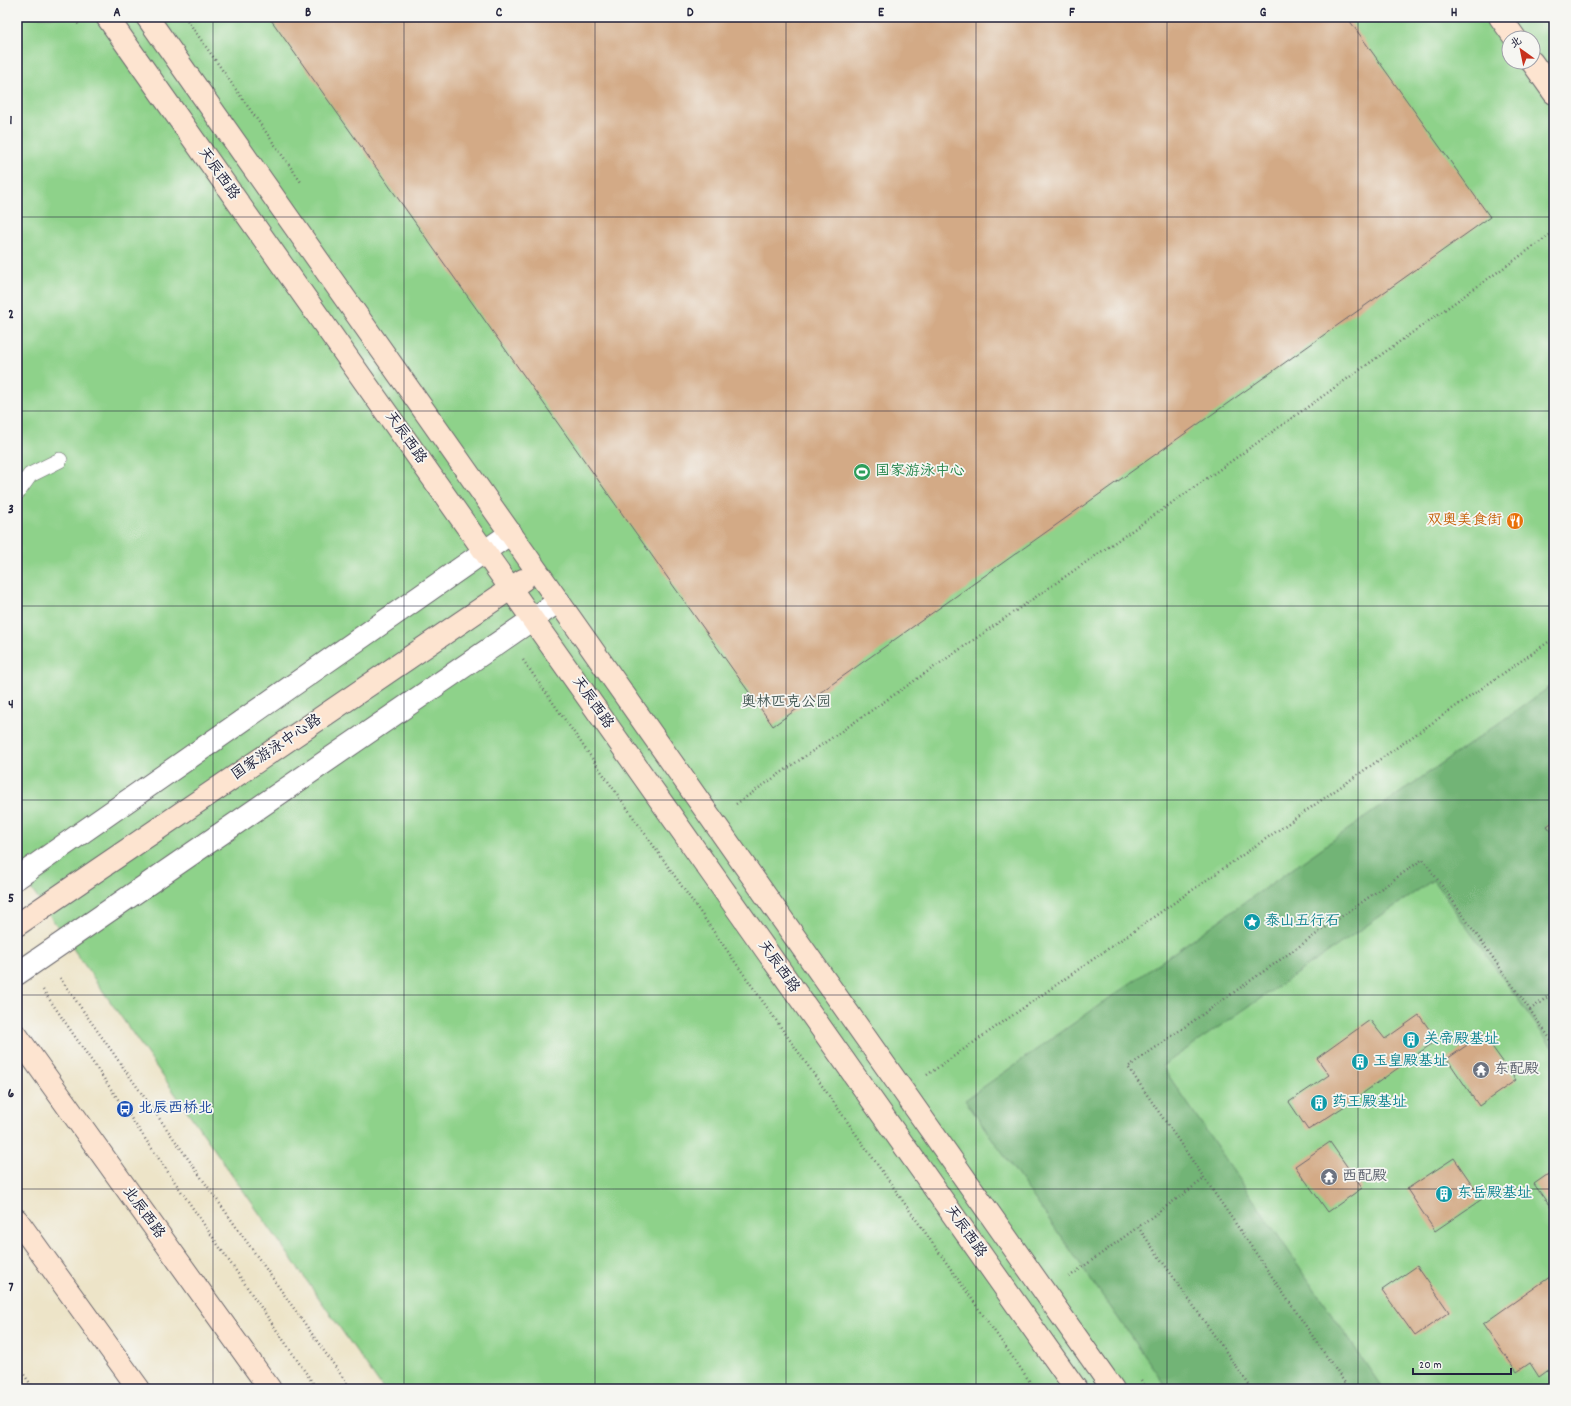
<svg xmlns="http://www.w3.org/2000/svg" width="1571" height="1406" font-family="Dekko,'LXGW WenKai TC',sans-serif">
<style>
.green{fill:#8ed28a;stroke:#587a62;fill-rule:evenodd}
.forest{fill:#72b476;stroke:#4a6b58}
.building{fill:#d3aa86}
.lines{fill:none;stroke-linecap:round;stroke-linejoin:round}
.lane-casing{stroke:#69666c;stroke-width:16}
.street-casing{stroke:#69666c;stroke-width:24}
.secondary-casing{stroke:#69666c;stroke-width:24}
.path{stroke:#69666c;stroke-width:2.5;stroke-dasharray:1 3;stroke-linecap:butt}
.lane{stroke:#fff;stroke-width:15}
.street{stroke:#fff;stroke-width:22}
.secondary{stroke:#fde4d0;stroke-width:22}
.grid{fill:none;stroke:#22223b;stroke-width:1;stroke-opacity:0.55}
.labels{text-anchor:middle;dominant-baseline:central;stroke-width:3.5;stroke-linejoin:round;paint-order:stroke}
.street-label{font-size:15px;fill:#22223b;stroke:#f6f6f2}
.leisure-label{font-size:15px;fill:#27864d;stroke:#f6f6f2;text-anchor:start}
.food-label{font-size:15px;fill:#c56008;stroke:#f6f6f2;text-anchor:end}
.park-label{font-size:15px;fill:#425753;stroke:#f6f6f2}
.culture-label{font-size:15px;fill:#0d838f;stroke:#f6f6f2;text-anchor:start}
.worship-label{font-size:15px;fill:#5b616d;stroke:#f6f6f2;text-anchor:start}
.transit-label{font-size:15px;fill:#164399;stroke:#f6f6f2;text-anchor:start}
.neatline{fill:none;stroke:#22223b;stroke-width:1.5}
.grid-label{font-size:13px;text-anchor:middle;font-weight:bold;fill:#22223b}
</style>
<rect width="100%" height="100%" fill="#f6f6f2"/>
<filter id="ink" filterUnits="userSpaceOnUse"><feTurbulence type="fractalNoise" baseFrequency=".025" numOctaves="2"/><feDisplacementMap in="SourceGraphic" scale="8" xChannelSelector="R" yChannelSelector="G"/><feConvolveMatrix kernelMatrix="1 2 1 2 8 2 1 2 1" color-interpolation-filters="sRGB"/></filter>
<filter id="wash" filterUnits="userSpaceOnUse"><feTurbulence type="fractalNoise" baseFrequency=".012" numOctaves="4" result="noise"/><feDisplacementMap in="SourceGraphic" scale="16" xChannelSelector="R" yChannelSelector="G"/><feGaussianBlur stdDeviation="0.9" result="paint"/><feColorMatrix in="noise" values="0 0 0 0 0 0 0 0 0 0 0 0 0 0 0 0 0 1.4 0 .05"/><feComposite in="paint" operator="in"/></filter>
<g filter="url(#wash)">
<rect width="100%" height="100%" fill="#ede4c8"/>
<path class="green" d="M17 17H1554V1389H383L17 869ZM1509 38H1533V62H1509Z"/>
<path class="forest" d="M1554 684V1050L1433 880 1162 1066 1383 1389H1168L965 1100Z"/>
<g id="blocks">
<path class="building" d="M269 17H1347L1490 217 773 726Z
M1554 821V835L1547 826Z
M1419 1015 1437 1040 1348 1104 1308 1130 1289 1102 1329 1075 1317 1058 1370 1020 1385 1039Z
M1483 1034 1516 1080 1479 1106 1447 1059Z
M1330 1142 1362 1188 1328 1212 1295 1166Z
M1454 1158 1482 1199 1435 1231 1407 1189Z
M1554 1170V1212L1534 1184Z
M1417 1266 1449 1312 1415 1336 1382 1290Z
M1554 1274V1366L1539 1377 1530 1363 1517 1372 1483 1324Z"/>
</g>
</g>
<g filter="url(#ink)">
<use href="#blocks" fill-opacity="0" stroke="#69666c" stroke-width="1"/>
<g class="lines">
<g class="lane-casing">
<path id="lane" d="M17 493 30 475 60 460"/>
</g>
<g class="street-casing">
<path id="street" d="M17 878 511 533
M17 974 559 601"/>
</g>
<g class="secondary-casing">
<path id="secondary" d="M107 17 1076 1389
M147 17 1113 1389
M1500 17 1515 38
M1532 62 1554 93
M17 925 523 580
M17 1036 270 1389
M17 1220 139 1389"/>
</g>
<path class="path" d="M73 17 79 25
M185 17 301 182
M523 660 1035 1389
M736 804 1192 489 1554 232
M60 978 351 1389
M43 990 317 1389
M1530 1010 1554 992
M927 1075 1554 638
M1138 1227 1252 1389
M1069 1277 1204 1179
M17 1365 34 1389
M1141 1380 1148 1389
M1349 1389 1128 1067 1423 859 1554 1044"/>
<use href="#lane" class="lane"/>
<use href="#street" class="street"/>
<use href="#secondary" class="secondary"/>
</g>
</g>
<path class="grid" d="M213 17V1389M404 17V1389M595 17V1389M786 17V1389M976 17V1389M1167 17V1389M1358 17V1389M17 217H1554M17 411H1554M17 606H1554M17 800H1554M17 995H1554M17 1189H1554"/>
<defs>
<g id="stadium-disc" transform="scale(0.9)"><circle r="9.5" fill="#2e9e5b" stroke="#f6f6f2"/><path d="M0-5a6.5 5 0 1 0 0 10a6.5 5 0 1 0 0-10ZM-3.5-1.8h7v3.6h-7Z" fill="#fff"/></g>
<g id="restaurant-disc" transform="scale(0.9)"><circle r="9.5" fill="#e8710a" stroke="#f6f6f2"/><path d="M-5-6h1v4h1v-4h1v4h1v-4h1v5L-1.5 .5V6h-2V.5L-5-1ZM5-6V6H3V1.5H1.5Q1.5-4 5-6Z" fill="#fff"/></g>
<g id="sight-disc" transform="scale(0.9)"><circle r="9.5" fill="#0f9aa8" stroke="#f6f6f2"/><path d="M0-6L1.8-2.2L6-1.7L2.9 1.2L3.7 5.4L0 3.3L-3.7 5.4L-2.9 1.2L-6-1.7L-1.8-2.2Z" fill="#fff"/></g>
<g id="building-disc" transform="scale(0.9)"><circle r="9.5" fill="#0f9aa8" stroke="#f6f6f2"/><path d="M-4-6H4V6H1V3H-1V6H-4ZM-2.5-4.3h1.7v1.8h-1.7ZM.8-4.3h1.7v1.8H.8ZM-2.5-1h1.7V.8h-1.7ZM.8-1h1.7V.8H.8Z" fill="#fff"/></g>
<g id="temple-disc" transform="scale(0.9)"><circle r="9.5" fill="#6b7280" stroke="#f6f6f2"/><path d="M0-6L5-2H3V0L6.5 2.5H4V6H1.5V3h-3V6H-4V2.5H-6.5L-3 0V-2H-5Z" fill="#fff"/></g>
<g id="bus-disc" transform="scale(0.9)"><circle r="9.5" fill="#1a4fb4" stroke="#f6f6f2"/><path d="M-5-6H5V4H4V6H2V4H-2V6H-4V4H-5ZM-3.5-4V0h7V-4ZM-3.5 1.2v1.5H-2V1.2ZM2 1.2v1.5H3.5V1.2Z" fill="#fff"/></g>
</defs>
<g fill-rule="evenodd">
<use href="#stadium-disc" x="862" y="472"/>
<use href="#restaurant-disc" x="1515" y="521"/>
<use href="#sight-disc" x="1252" y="922"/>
<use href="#building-disc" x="1411" y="1040"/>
<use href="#building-disc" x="1360" y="1062"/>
<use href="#temple-disc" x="1481" y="1070"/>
<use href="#building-disc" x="1319" y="1103"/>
<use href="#bus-disc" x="125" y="1109"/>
<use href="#temple-disc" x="1329" y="1177"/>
<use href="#building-disc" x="1444" y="1194"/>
</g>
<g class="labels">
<g class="street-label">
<text transform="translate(218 174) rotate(55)">天辰西路</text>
<text transform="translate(405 438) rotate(55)">天辰西路</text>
<text transform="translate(592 703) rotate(55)">天辰西路</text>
<text transform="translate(277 748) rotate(-34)">国家游泳中心路</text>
<text transform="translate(778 967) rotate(55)">天辰西路</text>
<text transform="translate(143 1213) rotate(54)">北辰西路</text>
<text transform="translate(965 1232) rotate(55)">天辰西路</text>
</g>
<g class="leisure-label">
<text x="875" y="472">国家游泳中心</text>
</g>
<g class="food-label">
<text x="1502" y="521">双奥美食街</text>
</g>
<g class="park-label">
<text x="786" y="703">奥林匹克公园</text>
</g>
<g class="culture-label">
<text x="1265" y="922">泰山五行石</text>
<text x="1424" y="1040">关帝殿基址</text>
<text x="1373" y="1062">玉皇殿基址</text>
<text x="1332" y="1103">药王殿基址</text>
<text x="1457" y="1194">东岳殿基址</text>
</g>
<g class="worship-label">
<text x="1494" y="1070">东配殿</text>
<text x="1342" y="1177">西配殿</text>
</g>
<g class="transit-label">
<text x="138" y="1109">北辰西桥北</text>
</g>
</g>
<rect width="1571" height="1406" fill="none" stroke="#f6f6f2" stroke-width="44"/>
<g transform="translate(1521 50) rotate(327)"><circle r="19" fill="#f6f6f2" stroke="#a1a1a9"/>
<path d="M0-3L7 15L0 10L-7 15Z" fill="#c8321e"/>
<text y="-6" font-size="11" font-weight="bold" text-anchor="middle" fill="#22223b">北</text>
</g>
<path d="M1413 1368v6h98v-6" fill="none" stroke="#22223b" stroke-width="2"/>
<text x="1419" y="1368" font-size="12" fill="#22223b" stroke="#f6f6f2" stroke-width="3" paint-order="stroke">20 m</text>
<rect x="22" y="22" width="1527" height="1362" class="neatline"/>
<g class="grid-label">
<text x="117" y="16">A</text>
<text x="308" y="16">B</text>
<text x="499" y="16">C</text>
<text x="690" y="16">D</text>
<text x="881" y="16">E</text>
<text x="1072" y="16">F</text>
<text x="1263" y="16">G</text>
<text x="1454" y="16">H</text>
<text x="11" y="124">1</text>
<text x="11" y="318">2</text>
<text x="11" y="513">3</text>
<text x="11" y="708">4</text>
<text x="11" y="902">5</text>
<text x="11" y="1097">6</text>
<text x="11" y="1291">7</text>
</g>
</svg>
